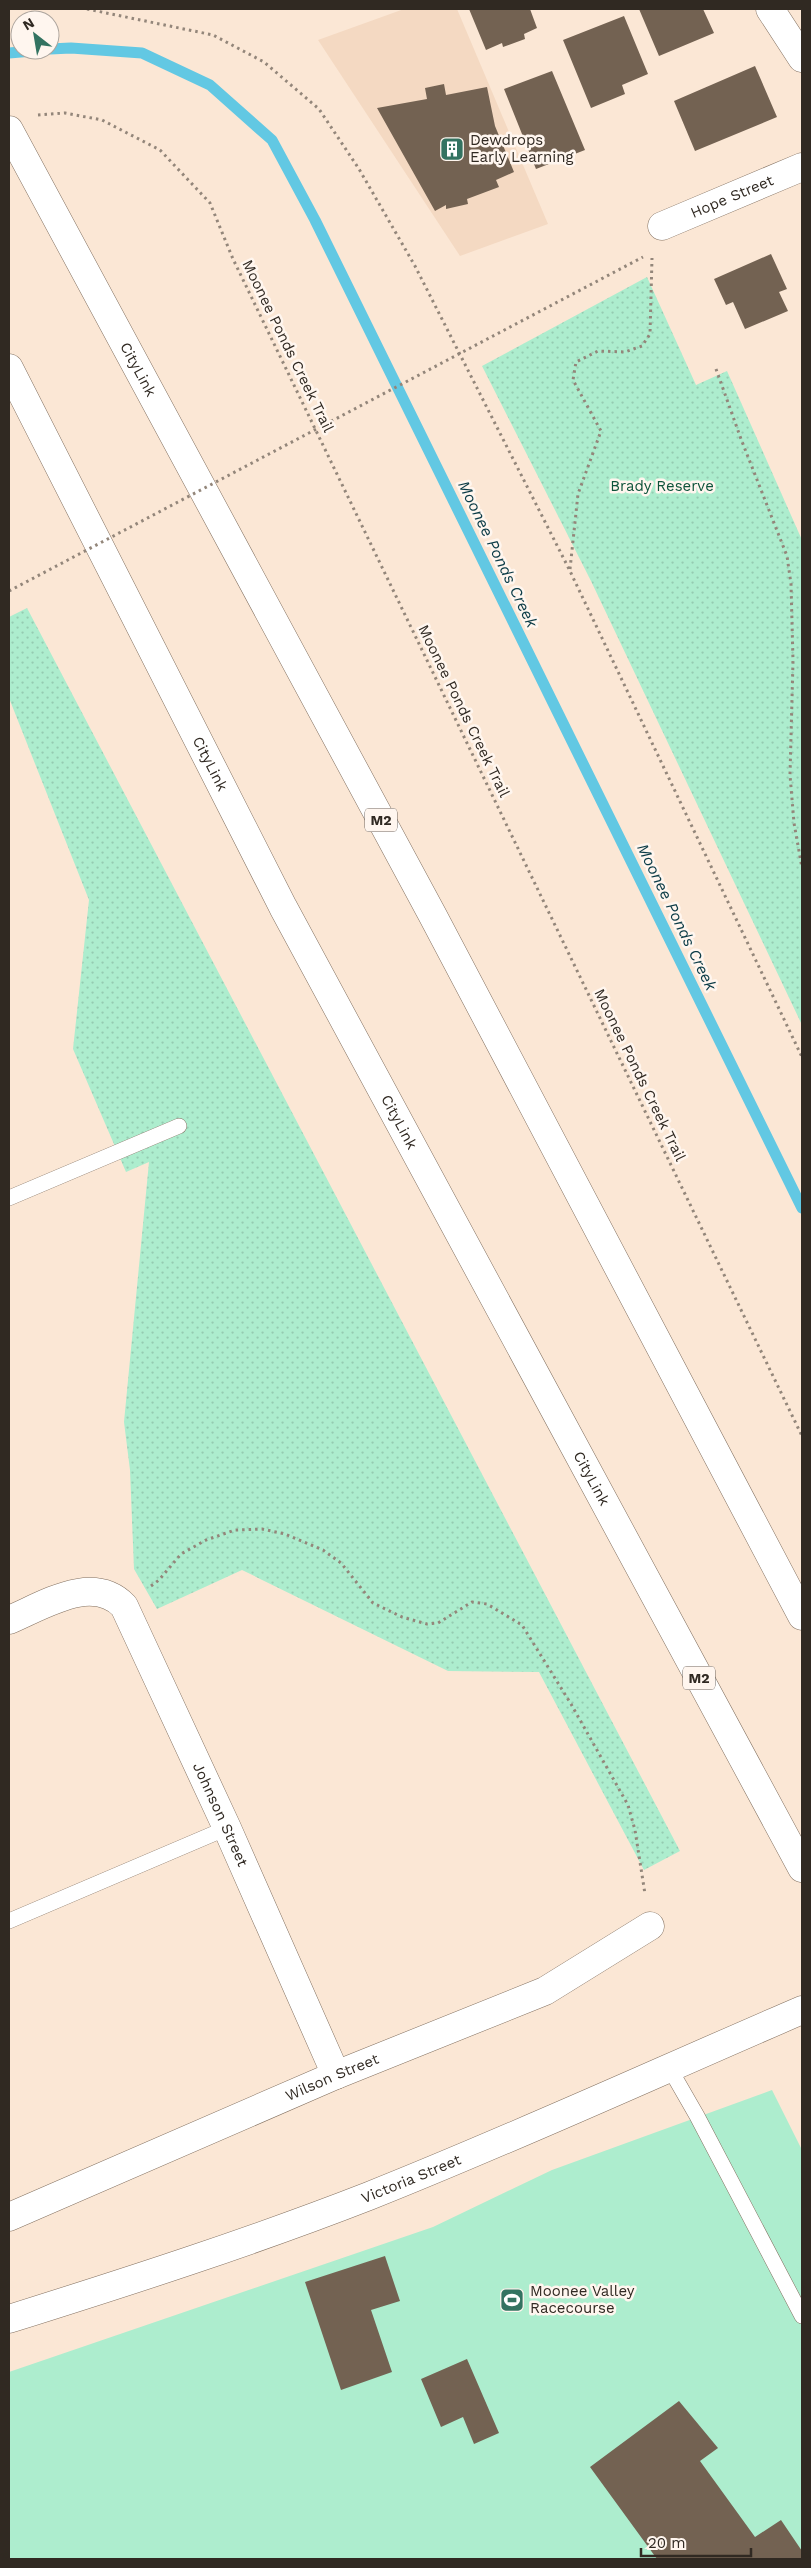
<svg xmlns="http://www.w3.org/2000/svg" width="811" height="2568" font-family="'Work Sans',sans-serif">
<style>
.built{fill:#f4d9c2}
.grass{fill:url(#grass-dots)}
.garden{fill:#adedce}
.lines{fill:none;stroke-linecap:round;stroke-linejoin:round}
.stream{stroke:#62c8e3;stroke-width:11}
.building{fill:#736252}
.service-casing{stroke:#837161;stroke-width:16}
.minor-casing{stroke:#837161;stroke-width:29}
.tertiary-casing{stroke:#837161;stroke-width:29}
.motorway-casing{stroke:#837161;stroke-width:29}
.path{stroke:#93867a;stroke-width:3;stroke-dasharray:2.5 4;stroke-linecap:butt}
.service{stroke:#fff;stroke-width:15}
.minor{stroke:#fff;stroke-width:28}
.tertiary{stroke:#fff;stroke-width:28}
.motorway{stroke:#fff;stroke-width:28}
.path-bridge{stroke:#93867a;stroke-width:3;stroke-dasharray:2.5 4;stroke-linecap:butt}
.labels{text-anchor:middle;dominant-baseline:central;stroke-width:5;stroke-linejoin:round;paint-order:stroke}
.shield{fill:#fff6ef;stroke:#6e6660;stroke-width:1}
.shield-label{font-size:14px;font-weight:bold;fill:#302922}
.poi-label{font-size:15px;fill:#302922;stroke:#fff6ef;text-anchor:start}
.street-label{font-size:15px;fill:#302922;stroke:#fff6ef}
.park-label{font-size:15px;fill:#0e543b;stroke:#fff6ef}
.water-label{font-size:16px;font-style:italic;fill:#0b3b46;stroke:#fff6ef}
</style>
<defs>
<pattern id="grass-dots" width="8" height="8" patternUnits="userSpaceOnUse" patternTransform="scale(1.25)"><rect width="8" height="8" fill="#adedce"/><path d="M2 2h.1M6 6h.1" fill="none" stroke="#95cbb1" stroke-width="1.8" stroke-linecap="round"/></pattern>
</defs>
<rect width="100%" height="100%" fill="#fbe7d5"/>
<path class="built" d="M404 9H457L548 224 460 256 318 40Z"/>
<path class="grass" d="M647 277 696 385 727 371 802 540V1025L591 581 482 366Z
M27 608 680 1851 644 1870 539 1672 448 1671 242 1570 157 1609 134 1569 130 1470 124 1422 149 1162 126 1172 73 1049 89 900 9 698V617Z"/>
<path class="garden" d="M772 2090 802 2150V2559H9V2372L433 2227 552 2170Z"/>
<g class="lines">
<path class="stream" d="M50 49 71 48 142 53 210 85 272 140 315 220 802 1208
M9 53 44 50"/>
</g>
<path class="building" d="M469 9H530L537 28 524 34 525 39 503 47 502 43 486 50Z
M639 9H703L714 33 659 56Z
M624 16 648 74 622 85 625 94 591 108 563 40Z
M755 66 777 117 695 151 674 101Z
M552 71 585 150 536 169 504 89Z
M444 84 446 95 487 87 495 126 514 172 496 180 499 187 467 199 468 204 446 209V205L435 211 377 108 427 99 425 88Z
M771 254 787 289 779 292 788 311 745 329 733 302 726 305 714 279Z
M385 2256 400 2301 371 2310 392 2372 341 2390 305 2282Z
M467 2359 499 2433 474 2444 463 2417 441 2427 421 2379Z
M679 2401 718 2448 700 2461 755 2537 781 2520 802 2551V2559H657L590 2467Z"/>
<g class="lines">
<g class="service-casing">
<path id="service" d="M9 1198 179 1126
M9 1921 227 1828
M670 2069 697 2116 802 2316"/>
</g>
<g class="minor-casing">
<g id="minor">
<path d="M770 9 802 58"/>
<path id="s1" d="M662 226 802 167"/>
<path id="s2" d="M9 1620C43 1606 92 1573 124 1606L227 1828 336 2075"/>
<path id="s3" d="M9 2217 336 2075 545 1991 650 1926"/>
</g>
</g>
<g class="tertiary-casing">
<g id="tertiary">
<path id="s4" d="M9 2319C130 2281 251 2242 369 2196 515 2138 658 2072 802 2010"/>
</g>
</g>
<g class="motorway-casing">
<g id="motorway">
<path id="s5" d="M9 130 433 916 802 1616"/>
<path id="s6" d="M9 368 283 907 802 1868"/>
</g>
</g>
<path class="path" d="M87 9 213 35 264 62 319 109 359 169 415 266 569 569 802 1057
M38 115 65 113 102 120 160 150 210 203 233 259 802 1436
M716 369 741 439 787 556 791 584 793 661 790 775 794 823 802 868
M570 569 578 494 601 431 573 380 576 362 598 351 625 352 642 346 650 334 652 258
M151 1586 159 1580 181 1554 206 1540 235 1530 262 1529 285 1534 323 1550 341 1563 373 1603 402 1617 427 1624 438 1623 472 1602 487 1604 522 1625 571 1704 628 1805 635 1830 645 1894"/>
<use href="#service" class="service"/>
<use href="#minor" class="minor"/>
<use href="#tertiary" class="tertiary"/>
<use href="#motorway" class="motorway"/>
<path class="path-bridge" d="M9 591 643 257"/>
</g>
<defs>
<g id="building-square" transform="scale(1.25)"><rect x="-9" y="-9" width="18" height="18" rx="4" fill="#337361" stroke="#fff6ef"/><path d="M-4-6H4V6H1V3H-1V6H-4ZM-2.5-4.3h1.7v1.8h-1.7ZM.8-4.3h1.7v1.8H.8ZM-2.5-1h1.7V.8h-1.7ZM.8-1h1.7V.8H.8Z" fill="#fff"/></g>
<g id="stadium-square" transform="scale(1.25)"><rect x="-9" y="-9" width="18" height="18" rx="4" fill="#337361" stroke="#fff6ef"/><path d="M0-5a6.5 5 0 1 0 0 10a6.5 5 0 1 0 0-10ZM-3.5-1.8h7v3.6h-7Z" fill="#fff"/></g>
</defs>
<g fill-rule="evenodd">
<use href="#building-square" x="452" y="149"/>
<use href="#stadium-square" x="512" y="2300"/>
</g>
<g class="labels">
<g class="shield">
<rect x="365" y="808.5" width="32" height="23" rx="4"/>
<rect x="683" y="1666.5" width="32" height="23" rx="4"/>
</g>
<g class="shield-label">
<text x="381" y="820">M2</text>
<text x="699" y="1678">M2</text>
</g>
<g class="poi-label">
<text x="470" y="140">Dewdrops<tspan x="470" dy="17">Early Learning</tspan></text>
<text x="530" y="2291">Moonee Valley<tspan x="530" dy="17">Racecourse</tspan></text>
</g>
<g class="street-label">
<text stroke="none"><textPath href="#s1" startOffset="76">Hope Street</textPath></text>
<text transform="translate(288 346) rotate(64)">Moonee Ponds Creek Trail</text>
<text stroke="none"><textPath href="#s5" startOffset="272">CityLink</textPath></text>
<text transform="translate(464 711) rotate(64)">Moonee Ponds Creek Trail</text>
<text stroke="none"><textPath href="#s6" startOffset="444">CityLink</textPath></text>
<text transform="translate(640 1075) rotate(64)">Moonee Ponds Creek Trail</text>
<text stroke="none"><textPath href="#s6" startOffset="849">CityLink</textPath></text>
<text stroke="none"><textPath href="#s6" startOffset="1254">CityLink</textPath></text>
<text stroke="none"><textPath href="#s2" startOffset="354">Johnson Street</textPath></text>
<text stroke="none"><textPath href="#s3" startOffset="352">Wilson Street</textPath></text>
<text stroke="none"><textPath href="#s4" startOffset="426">Victoria Street</textPath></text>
</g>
<g class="park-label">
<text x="662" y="486">Brady Reserve</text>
</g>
<g class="water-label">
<text transform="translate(498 554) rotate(64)">Moonee Ponds Creek</text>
<text transform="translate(677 917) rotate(64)">Moonee Ponds Creek</text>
</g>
</g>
<rect width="811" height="2568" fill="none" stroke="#302922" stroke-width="20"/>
<g transform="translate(35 35) rotate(329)"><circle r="24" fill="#fff6ef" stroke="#aca49d"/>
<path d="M0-4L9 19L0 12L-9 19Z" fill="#337361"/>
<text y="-8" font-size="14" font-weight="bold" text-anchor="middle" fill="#302922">N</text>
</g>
<path d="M641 2548v8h110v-8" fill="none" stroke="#302922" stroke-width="2.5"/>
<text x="648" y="2548" font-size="15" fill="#302922" stroke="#fff6ef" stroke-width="4" paint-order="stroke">20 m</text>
</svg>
